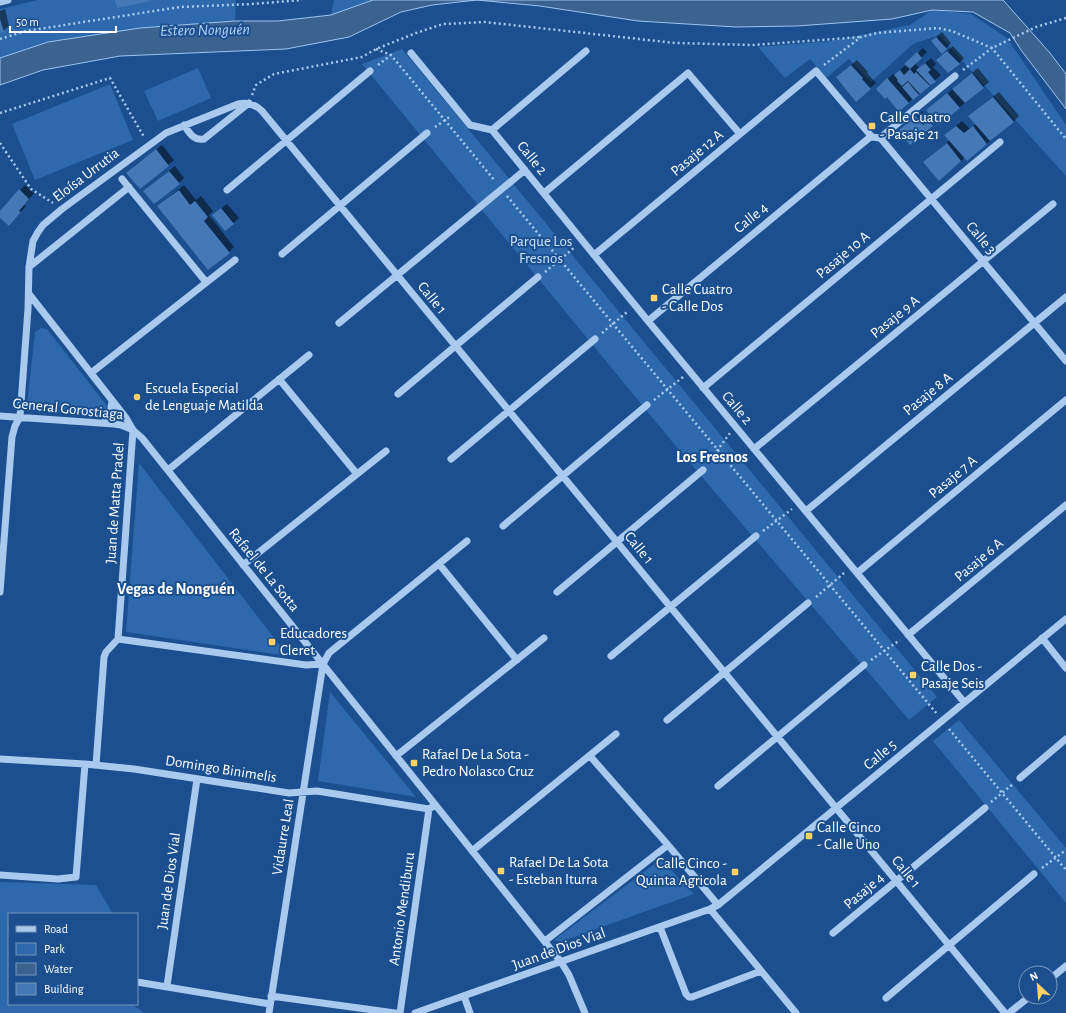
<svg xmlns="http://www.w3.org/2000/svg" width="1066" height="1013" font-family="'Alegreya Sans',sans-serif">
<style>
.green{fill:#2e69ad}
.water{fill:#3c6290;stroke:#9cc4f0}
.shadow{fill:#0007}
.building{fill:#4478b7}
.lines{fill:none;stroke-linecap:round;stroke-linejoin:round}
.path{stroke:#a9c9ee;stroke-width:2.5;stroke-dasharray:2 3;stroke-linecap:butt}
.minor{stroke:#a9c9ee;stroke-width:7}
.poi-dot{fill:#ffd166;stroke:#1b4f8f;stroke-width:1.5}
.labels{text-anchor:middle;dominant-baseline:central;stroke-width:4;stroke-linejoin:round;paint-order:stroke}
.poi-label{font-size:15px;fill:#fff;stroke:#1b4f8f;text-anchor:start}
.street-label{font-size:15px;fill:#fff;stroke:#1b4f8f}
.park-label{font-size:15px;fill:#cfe3fa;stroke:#1b4f8f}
.water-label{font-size:16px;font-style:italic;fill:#b5d3f5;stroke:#1b4f8f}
.neighbourhood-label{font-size:16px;font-weight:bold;fill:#fff;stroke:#1b4f8f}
</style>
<rect width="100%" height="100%" fill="#1b4f8f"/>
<path class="green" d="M38 0H236L235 21 140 28 48 42 0 58V9Z
M334 0H373L331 15Z
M932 10 971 14 1007 38 1066 125V176L939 35 913 44 871 82 849 59 826 78 810 59 785 78 758 47 831 41 910 25Z
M402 49 937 697 909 720 674 444 362 64Z
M198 68 211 98 158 121 144 91Z
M110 84 133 140 35 180 12 124Z
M41 328 47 329 107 406 102 415 32 410 27 404 35 332Z
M139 463 288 656 126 632Z
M330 692 416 797 318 781Z
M959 720 1066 848V903L933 741Z
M661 859 694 894 560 942 554 940Z
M0 882 96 885 113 914H9V1004H132L144 1013H0Z"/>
<path class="water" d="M373 0H1003L1050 53 1066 74V109L1021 50 1010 33 973 12 932 10 892 19 797 26 736 27 638 21 540 6 477 0 432 5 401 12 349 37 286 49 120 56 43 70 0 85V58L48 42 140 28 235 21H278L331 15Z"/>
<path class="shadow" d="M5 9 9 26 3 31 0 32V11Z
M942 32 951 43 942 52 932 41Z
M953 46 964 58 959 63 943 54Z
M923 48 927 52 915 63 919 68 931 58 936 64 933 67 941 75 900 110 883 83 893 74 895 75Z
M857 60 868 72 867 73 876 83 870 88 843 72Z
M978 68 989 82 959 108 937 121 910 144 905 126 922 111 929 120 933 117V105Z
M999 92 1019 116 1014 121 967 160 965 157 961 161 930 157 950 140 951 130 962 121 970 129 976 124 975 111Z
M162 145 174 160 168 165 133 167Z
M175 166 184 178 179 183 144 191Z
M25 185 34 193 24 205 26 206 15 219 0 216V213Z
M184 185 196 200 201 196 213 211 209 215 234 247 229 252 158 206Z
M227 204 239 218 225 230 219 210Z"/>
<path class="building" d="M115 0H151V1L117 8Z
M0 19 4 32 0 33Z
M936 37 947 49 942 54 931 41Z
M947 51 960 64 948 73 936 60Z
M917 52 922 58 910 69 914 74 916 72 930 86 920 94 908 81 902 86 897 81 898 80 894 75 900 70 904 75 910 69 904 64Z
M925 63 931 70 928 72 936 82 930 85 916 70Z
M851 65 863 78 862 79 871 89 856 102 836 77Z
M972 73 984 88 965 103 952 89Z
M887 78 909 103 899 112 887 97 885 99 876 89Z
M908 82 919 95 913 100 902 87Z
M947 93 960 108 939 125 926 110Z
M993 97 1014 122 990 141 968 116Z
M916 116 923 125 929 120 933 126 910 145 898 131Z
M956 126 964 133 973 126 987 144 967 161 944 135Z
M947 143 961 161 939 181 923 162Z
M156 149 169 166 140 189 126 173Z
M169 171 180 184 154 204 143 191Z
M19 189 29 199 19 211 21 212 9 226 0 218V211Z
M179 190 190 205 195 201 208 217 204 221 230 253 208 270 157 206Z
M221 208 234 224 225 231 212 215Z"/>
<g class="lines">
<path class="path" d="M0 39 26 31 180 7 252 4 302 0
M376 49 391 55 495 181
M378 65 391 55
M824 65 861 37 877 33 938 28 952 31 992 48 1036 27 1066 18
M963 70 992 48 1066 139
M252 95 256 85 274 74 362 57 376 49 416 33 443 24 485 22 675 43 754 45 861 37
M0 113 110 78 144 137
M435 127 451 116
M0 143 31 189 53 203
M507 196 937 714
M545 272 575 247
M602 333 627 312
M654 400 683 377
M708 463 730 433
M763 531 792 509
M816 597 844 573
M871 660 900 640
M949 729 1066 870
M991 802 1013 784
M1042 868 1066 850"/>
<path class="minor" d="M0 2 8 0
M411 53 470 125 492 130
M184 125C189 132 193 141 204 139L249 103
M492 130 648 321 964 702
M492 130 586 51
M872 137 880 138 883 141 1066 361
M880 138 955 76
M122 179 206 282
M227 190 370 71
M544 193 688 73 740 134
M282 254 427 133
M594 255 816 71 872 137
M29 267 129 187
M29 294 126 418 133 430 142 438 561 962 569 975 585 1013
M648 321 869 138 872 137
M339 323 525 170
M91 373 235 260
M279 379 357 474
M703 388 1000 142
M398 394 538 277
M0 416 114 424 121 425 133 430
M104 423 110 414 112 401
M754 449 1053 204
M451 459 595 339
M168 470 309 355
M806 511 1066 297
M503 526 647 405
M439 564 517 660
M243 565 386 451
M857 573 1066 400
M0 592 12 437 15 426 20 417 28 309 29 267 33 241 38 232 43 225 62 209 166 133 238 104C248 102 255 104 262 111L1005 1013
M557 592 703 470
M908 635 1066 505
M1042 638 1066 668
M118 639 306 665 323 664
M611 656 756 536
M667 720 808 603
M396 756 544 638
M590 756 668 845 718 905
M0 759 85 764 134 769 289 793 317 791 429 809 435 805
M96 765 104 657 106 652 118 639 133 430
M1020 778 1066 739
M718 786 864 665
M472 851 616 734
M0 875 58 879 76 877 85 764
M710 909 796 1013
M660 927 686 994 689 997H692L761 971
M833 933 985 808
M545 941 668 845
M1050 979 1066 966
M137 982 270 1004
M167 986 197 779
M271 996 395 1013
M464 996 470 1013
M886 998 1034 874
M269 1013 323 664 329 653 467 541
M400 1013 429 809
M415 1013 710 909 718 905 1066 619
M1009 1013 1029 997"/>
</g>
<g class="poi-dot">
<rect x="868" y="122" width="8" height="8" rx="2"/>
<rect x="650" y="294" width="8" height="8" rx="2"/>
<circle cx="137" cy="397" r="4"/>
<rect x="268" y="638" width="8" height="8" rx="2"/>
<rect x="909" y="671" width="8" height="8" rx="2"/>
<rect x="410" y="759" width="8" height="8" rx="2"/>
<rect x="805" y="832" width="8" height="8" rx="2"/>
<rect x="497" y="867" width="8" height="8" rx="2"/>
<rect x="731" y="868" width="8" height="8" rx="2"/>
</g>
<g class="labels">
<g class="poi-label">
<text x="880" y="117">Calle Cuatro<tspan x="880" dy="17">- Pasaje 21</tspan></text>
<text x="662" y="289">Calle Cuatro<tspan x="662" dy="17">- Calle Dos</tspan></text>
<text x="145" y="388">Escuela Especial<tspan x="145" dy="17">de Lenguaje Matilda</tspan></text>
<text x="280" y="633">Educadores<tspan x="280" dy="17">Cleret</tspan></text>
<text x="921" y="666">Calle Dos -<tspan x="921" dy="17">Pasaje Seis</tspan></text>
<text x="422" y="754">Rafael De La Sota -<tspan x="422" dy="17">Pedro Nolasco Cruz</tspan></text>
<text x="817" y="827">Calle Cinco<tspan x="817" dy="17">- Calle Uno</tspan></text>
<text x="509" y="862">Rafael De La Sota<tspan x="509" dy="17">- Esteban Iturra</tspan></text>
<text x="727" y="863" text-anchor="end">Calle Cinco -<tspan x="727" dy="17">Quinta Agricola</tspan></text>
</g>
<g class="street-label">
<text transform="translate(697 153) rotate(-40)">Pasaje 12 A</text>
<text transform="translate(532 158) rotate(51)">Calle 2</text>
<text transform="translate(86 175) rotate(-37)">Eloísa Urrutia</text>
<text transform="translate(751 218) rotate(-39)">Calle 4</text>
<text transform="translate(981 238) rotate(50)">Calle 3</text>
<text transform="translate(843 255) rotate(-40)">Pasaje 10 A</text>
<text transform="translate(432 298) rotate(51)">Calle 1</text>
<text transform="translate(895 317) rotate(-39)">Pasaje 9 A</text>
<text transform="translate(928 394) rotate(-39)">Pasaje 8 A</text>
<text transform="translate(737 408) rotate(50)">Calle 2</text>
<text transform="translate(68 409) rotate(6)">General Gorostiaga</text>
<text transform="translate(953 477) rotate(-40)">Pasaje 7 A</text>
<text transform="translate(115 503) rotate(-86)">Juan de Matta Pradel</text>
<text transform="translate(639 548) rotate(51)">Calle 1</text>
<text transform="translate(979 560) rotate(-40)">Pasaje 6 A</text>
<text transform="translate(264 570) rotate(51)">Rafael de La Sotta</text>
<text transform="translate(880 755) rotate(-40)">Calle 5</text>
<text transform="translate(221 769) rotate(9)">Domingo Binimelis</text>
<text transform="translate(283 837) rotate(-81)">Vidaurre Leal</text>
<text transform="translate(906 872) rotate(51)">Calle 1</text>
<text transform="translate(169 881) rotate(-82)">Juan de Dios Vial</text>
<text transform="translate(864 891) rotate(-40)">Pasaje 4</text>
<text transform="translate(402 909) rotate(-82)">Antonio Mendiburu</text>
<text transform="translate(559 949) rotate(-20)">Juan de Dios Vial</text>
</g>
<g class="park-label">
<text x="541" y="241">Parque Los<tspan x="541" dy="17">Fresnos</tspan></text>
</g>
<g class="water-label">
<text transform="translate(205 30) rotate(-1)">Estero Nonguén</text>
</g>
<g class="neighbourhood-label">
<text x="712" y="457">Los Fresnos</text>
<text x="176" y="589">Vegas de Nonguén</text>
</g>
</g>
<rect x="8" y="913" width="130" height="92" fill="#1b4f8f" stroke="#7695bc"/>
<rect x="16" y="926" width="20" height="6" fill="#a9c9ee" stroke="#7695bc"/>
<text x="44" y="933" font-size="12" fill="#ffffff">Road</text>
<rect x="16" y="943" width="20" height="12" fill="#2e69ad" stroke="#7695bc"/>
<text x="44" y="953" font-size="12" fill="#ffffff">Park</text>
<rect x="16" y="963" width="20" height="12" fill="#3c6290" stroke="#7695bc"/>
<text x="44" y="973" font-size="12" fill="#ffffff">Water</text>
<rect x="16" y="983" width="20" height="12" fill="#4478b7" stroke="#7695bc"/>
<text x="44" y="993" font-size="12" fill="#ffffff">Building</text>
<g transform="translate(1038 985) rotate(334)"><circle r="19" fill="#1b4f8f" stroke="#7695bc"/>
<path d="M0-3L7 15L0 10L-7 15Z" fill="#ffd166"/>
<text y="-6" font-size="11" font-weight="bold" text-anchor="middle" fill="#ffffff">N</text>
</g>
<path d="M10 26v6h106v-6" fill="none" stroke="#ffffff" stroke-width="2"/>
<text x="16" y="26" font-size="12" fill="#ffffff" stroke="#1b4f8f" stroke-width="3" paint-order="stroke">50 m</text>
</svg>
